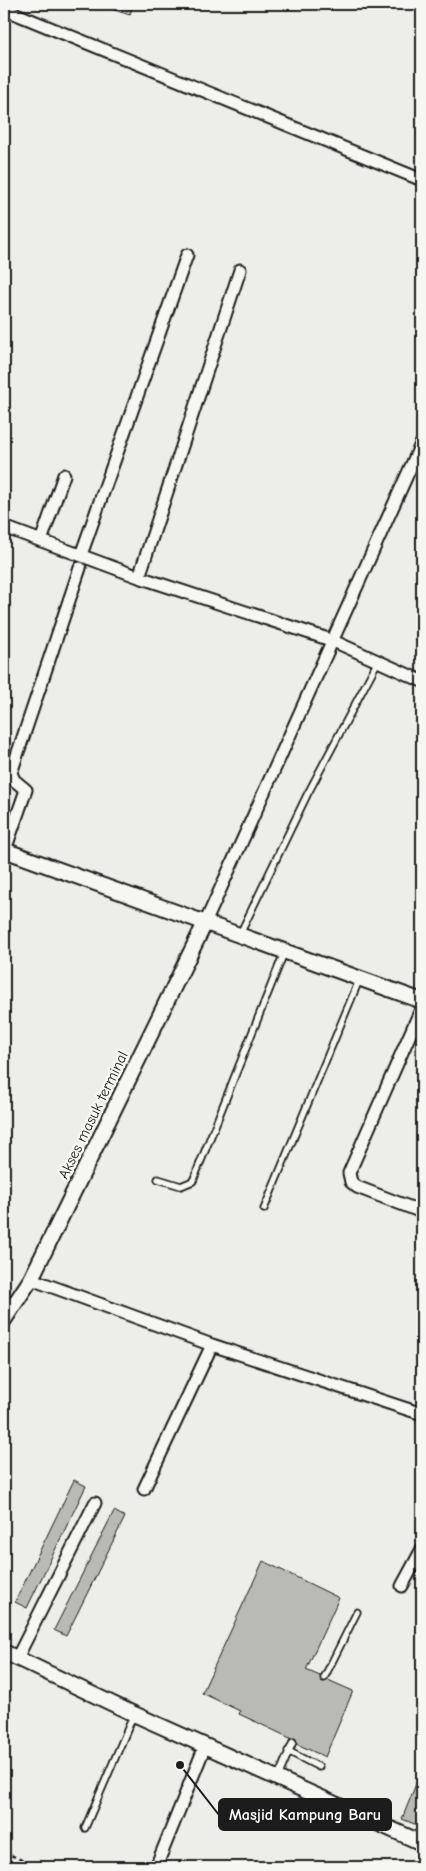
<svg xmlns="http://www.w3.org/2000/svg" width="426" height="1871" font-family="'Comic Neue',sans-serif">
<style>
.building{fill:#b9b9b6;stroke:#1c1c1c}
.lines{fill:none;stroke-linecap:round;stroke-linejoin:round}
.service-casing{stroke:#1c1c1c;stroke-width:9}
.minor-casing{stroke:#1c1c1c;stroke-width:15}
.tertiary-casing{stroke:#1c1c1c;stroke-width:18}
.path{stroke:#1c1c1c;stroke-width:2.5;stroke-dasharray:4 4;stroke-linecap:butt}
.service{stroke:#f6f6f2;stroke-width:5.5}
.minor{stroke:#f6f6f2;stroke-width:11}
.tertiary{stroke:#f6f6f2;stroke-width:14}
.labels{text-anchor:middle;dominant-baseline:central;stroke-width:5;stroke-linejoin:round;paint-order:stroke}
.street-label{font-size:15px;fill:#1c1c1c;stroke:#f6f6f2}
.leader{fill:none;stroke:#1c1c1c;stroke-width:2}
.callout-dot{fill:#1c1c1c;stroke:#f6f6f2;stroke-width:2}
.callout{fill:#1c1c1c;stroke:#1c1c1c;stroke-width:2}
.callout-label{font-size:16px;text-anchor:middle;font-weight:bold;fill:#fff}
</style>
<rect width="100%" height="100%" fill="#edede9"/>
<filter id="ink" filterUnits="userSpaceOnUse"><feTurbulence type="fractalNoise" baseFrequency=".02" numOctaves="2"/><feDisplacementMap in="SourceGraphic" scale="10" xChannelSelector="R" yChannelSelector="G"/><feConvolveMatrix kernelMatrix="1 2 1 2 8 2 1 2 1" color-interpolation-filters="sRGB"/></filter>
<g filter="url(#ink)">
<path class="building" d="M102 4H133L130 15 102 6Z
M74 1480 86 1486 27 1608 15 1602Z
M114 1511 125 1517 66 1636 54 1630Z
M263 1561 339 1598 306 1670 320 1676 322 1682 328 1680 353 1691 325 1757 297 1744 295 1738 289 1740 290 1738 239 1714 240 1711 202 1693Z
M422 1769V1827L402 1819Z"/>
<g class="lines">
<g class="service-casing">
<path id="service" d="M240 934 307 795 378 661
M158 1179 181 1186 193 1181 284 953
M264 1209 360 978
M324 1678 357 1612
M288 1751 319 1767
M278 1777 293 1742
M85 1828 134 1714"/>
</g>
<g class="minor-casing">
<path id="minor" d="M4 9 422 180
M4 527 139 577 331 640 422 681
M41 541 64 475
M81 555 187 255
M139 577 240 270
M5 850 26 790 14 780 11 773 80 568
M206 921 422 442
M422 1007 349 1173 351 1182 357 1187 422 1212
M31 1279 212 1345 422 1414
M144 1489 212 1345
M402 1586 422 1549
M17 1658 95 1503
M156 1867 205 1746"/>
</g>
<g class="tertiary-casing">
<path id="tertiary" d="M4 850 422 1001
M4 1320 31 1279 206 921
M4 1652 134 1714 422 1843"/>
</g>
<path class="path" d="M4 1852 37 1867"/>
<use href="#service" class="service"/>
<use href="#minor" class="minor"/>
<use href="#tertiary" class="tertiary"/>
</g>
</g>
<g class="labels">
<g class="street-label">
<text transform="translate(93 1115) rotate(-64)">Akses masuk terminal</text>
</g>
</g>
<path class="leader" d="M180 1765L219 1815"/>
<circle class="callout-dot" cx="180" cy="1765" r="5"/>
<rect class="callout" x="219" y="1799" width="172" height="31" rx="5"/>
<g class="callout-label">
<text x="305" y="1820">Masjid Kampung Baru</text>
</g>
<rect width="426" height="1871" fill="none" stroke="#f6f6f2" stroke-width="20"/>
<rect x="10" y="10" width="406" height="1851" fill="none" stroke="#1c1c1c" stroke-width="2" filter="url(#ink)"/>
</svg>
